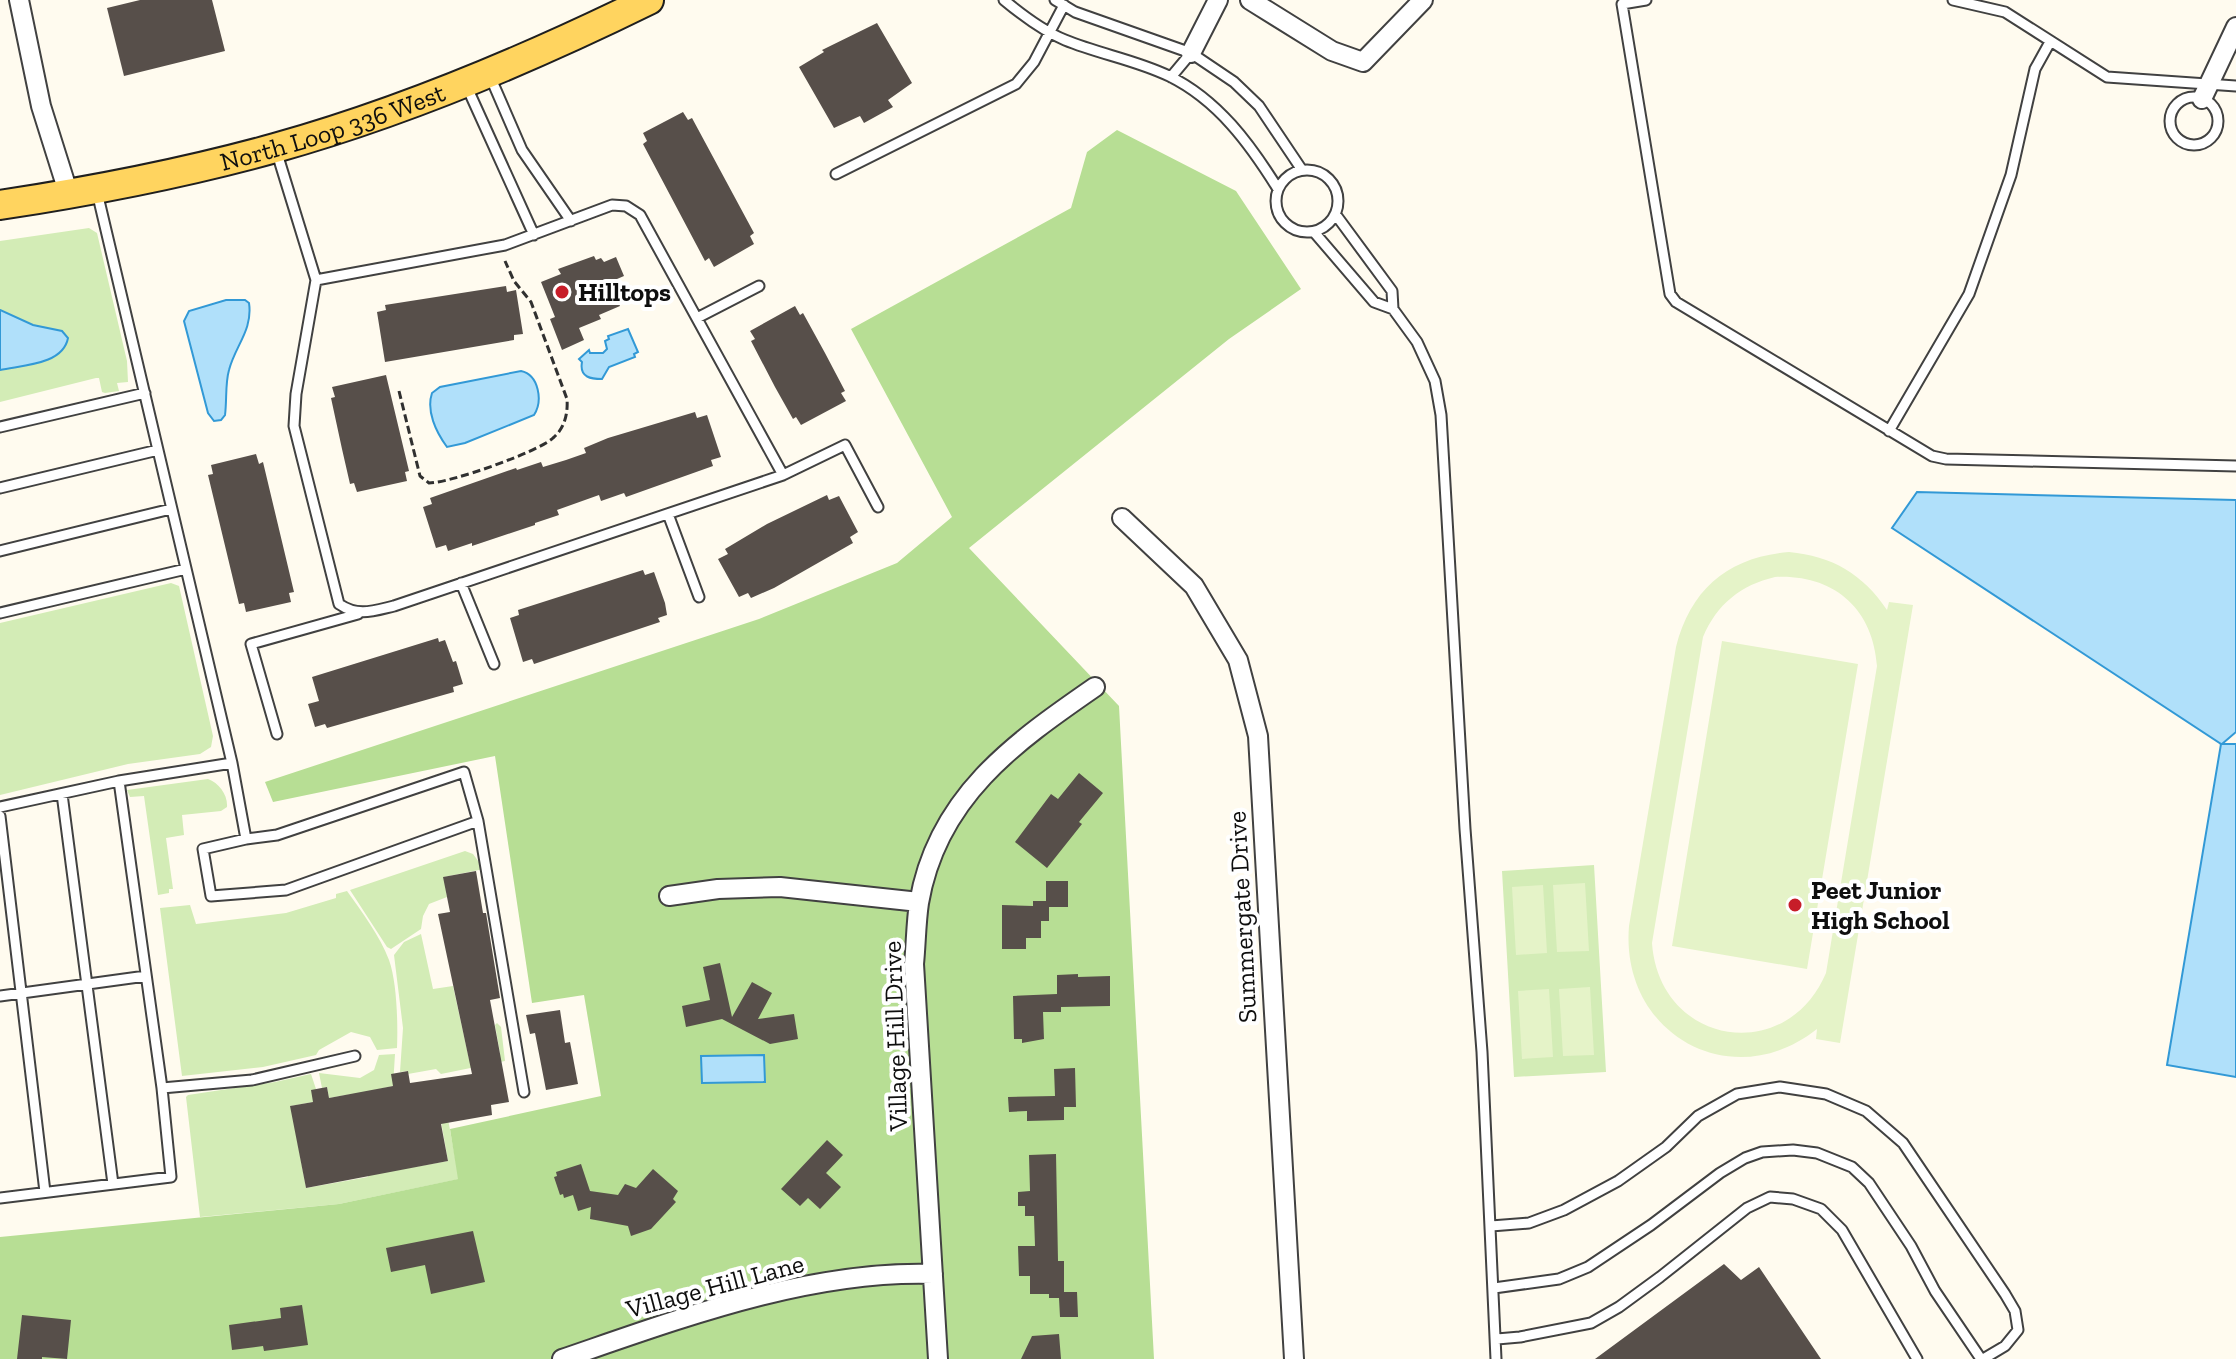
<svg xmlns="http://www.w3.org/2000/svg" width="2236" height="1359" font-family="'Zilla Slab',serif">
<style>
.green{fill:#d3ecb6}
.forest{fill:#b7de94}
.pitch{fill:#e5f3c8;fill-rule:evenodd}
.water{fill:#b0e0fa;stroke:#3299d6;stroke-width:2}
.building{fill:#574f4a}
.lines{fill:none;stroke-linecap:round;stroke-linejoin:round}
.lane-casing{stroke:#414141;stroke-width:13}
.street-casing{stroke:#414141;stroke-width:22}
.primary-casing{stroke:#1f1f1f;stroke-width:32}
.path{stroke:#303030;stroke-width:3;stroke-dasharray:8 4;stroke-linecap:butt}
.lane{stroke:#fff;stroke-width:9}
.street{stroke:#fff;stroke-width:18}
.primary{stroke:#ffd45f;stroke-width:28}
.poi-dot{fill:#c71d29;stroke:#fff;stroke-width:3}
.labels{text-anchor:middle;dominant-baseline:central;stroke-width:8;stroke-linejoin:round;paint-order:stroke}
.street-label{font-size:26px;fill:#0e0e0e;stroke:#fff}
.poi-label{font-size:26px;font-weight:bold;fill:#0e0e0e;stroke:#fff;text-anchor:start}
</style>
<rect width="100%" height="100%" fill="#fffbef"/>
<path class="green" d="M89 228 97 233 127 361 128 382 117 383 119 391 105 393 102 392 99 378H96L0 402V370C23 365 62 365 68 338L62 331 33 325 0 310V241Z
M171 583 179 586 213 736 211 747 200 754 128 764 0 795V623Z
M208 779C219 783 228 795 227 807L221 811 182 815 184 835 166 838 173 889H169V893L158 895 144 796 130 797 127 790Z
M465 851 473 854 484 869 444 877 447 897 429 904 423 916 421 929 391 949 387 947 350 890Z
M1594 865 1606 1072 1514 1077 1502 871Z
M347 891C362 912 380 936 389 960 397 982 398 1024 397 1048L377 1050 370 1037 351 1032 319 1050 316 1055 263 1067 182 1076 160 908 190 905 196 924 286 913 336 898V894Z
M421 934 433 989 453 986 469 1059 500 1053 495 1025 497 1023 501 1027 505 1061 441 1074 436 1069 408 1074V1071L400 1072 403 1028 394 955 404 942Z
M395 1054 393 1086 370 1091 386 1172 448 1161 438 1104 445 1103 459 1179 339 1204 200 1217 186 1097 188 1095 275 1082 311 1074 316 1089 313 1102 291 1106 306 1188 368 1177 352 1094 329 1098 327 1087 322 1088 319 1073 360 1078 374 1070 379 1055Z"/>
<path class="forest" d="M1117 130 1236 191 1301 289 1229 339 969 548 1119 706 1154 1359H0V1237L339 1204 458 1179 450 1129 601 1096 584 995 532 1003 495 756 273 802 265 782 759 619 897 563 952 517 851 329 1071 208 1087 152Z"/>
<path class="pitch" d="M1789 552C1832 556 1863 574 1887 610L1889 602 1913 605 1840 1043 1816 1039 1817 1029C1731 1097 1620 1033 1629 926L1676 647C1691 588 1729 557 1789 552ZM1775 577C1833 574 1873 608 1877 666L1826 973C1786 1067 1659 1045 1652 943L1703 637C1717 604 1741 585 1775 577Z
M1722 641 1858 664 1807 969 1672 946Z
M1585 883 1589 951 1557 952 1553 885Z
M1543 885 1547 953 1516 955 1512 887Z
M1590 987 1594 1055 1563 1056 1559 989Z
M1549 989 1553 1057 1522 1059 1518 991Z"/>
<path class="water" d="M226 300H245L249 303C253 330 235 346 229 370 225 384 227 400 225 415L221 420 214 421 208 413 184 321 189 311Z
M0 310 33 325 62 331 68 338C63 365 22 365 0 370Z
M628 329 638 352 634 354 635 357 609 367 602 379C592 379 579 378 582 362L579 359 589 350 590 353H603L607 349 605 341 609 339 608 336Z
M521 371C539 375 543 401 534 415L465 443 447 447C436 432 426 411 432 393L440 387Z
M1917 492 2236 500V732L2222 744H2236V1077L2167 1065 2221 744 1892 528Z
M764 1055 765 1082 702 1083 701 1056Z"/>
<path class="building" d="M140 0H212L225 51 124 76 107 8Z
M877 23 912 83 888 100 893 107 864 123 860 116 834 128 799 67 824 52 822 50Z
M683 112 688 120 692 118 754 233 750 236 754 244 714 267 709 258 705 261 643 144 647 141 643 133Z
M594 256 596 260 601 258 604 262 616 257 624 276 610 282 620 306 599 315 601 319 579 328 584 340 562 350 550 319 555 317 541 282 561 274 558 269Z
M506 286 507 292 516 290 523 334 514 335V340L385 362 377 312 386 310 385 305Z
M795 306 800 315 803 313 825 353 845 391 841 393 846 401 801 425 796 417 793 419 775 387 751 341 755 339 750 331Z
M386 375 409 471 405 472 407 481 357 492 354 483 350 484 342 449 331 398 335 397 332 387Z
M695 412 697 418 707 415 721 457 711 460 713 466 626 497 624 493 601 501 599 495 557 510 559 515 535 523V525L472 546V543L448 551 446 545 436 548 423 507 432 504 430 498 516 468 517 470 541 462 543 467 566 460 586 453 584 448 608 438Z
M256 454 259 464 263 462 294 592 289 593 291 602 246 612 244 603 239 604 208 475 213 474 211 465Z
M827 495 829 500 839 496 858 532 850 537 853 543 774 588 751 598 748 593 739 597 718 559 728 554 725 549 767 524Z
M643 570 645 575 654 572 665 603 667 615 658 618 660 622 534 664 532 659 523 662 510 618 519 615 518 610Z
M438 638 439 642 445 640 453 662 456 661 463 684 453 687 454 692 327 728 325 724 315 727 308 704 319 701 312 677Z
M1079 773 1103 793 1079 822 1082 824 1047 868 1015 842 1051 794 1058 799Z
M476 871 483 913H486L500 998 490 1000 509 1102 491 1105 492 1115 441 1124 448 1161 306 1188 290 1106 313 1102 311 1090 327 1087 329 1098 393 1086 391 1074 408 1071 410 1083 472 1074 438 914 450 912 443 877Z
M1046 881H1068V907H1049V921H1041V938H1026V949H1002V905L1033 906V901H1046Z
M720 963 732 1017 752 982 772 993 758 1019 794 1014 798 1039 770 1044 722 1019 686 1027 682 1006 710 1000 703 967Z
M1078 974V977L1110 976V1006L1061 1007V1012H1043L1044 1039 1022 1043V1039H1014L1013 996 1057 994V975Z
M560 1010 565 1043 570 1042 578 1084 546 1090 535 1033 530 1034 526 1015Z
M1075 1068 1076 1107H1064V1120L1027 1121V1111L1009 1112 1008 1097 1055 1096 1054 1069Z
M827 1140 843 1155 826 1173 841 1187 820 1209 808 1198 800 1206 781 1189Z
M1056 1154 1058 1261H1064V1292H1077L1078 1317H1060L1059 1298H1049V1294H1030V1276H1019L1018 1246H1035L1034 1216H1025V1206H1018V1192L1030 1191 1029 1155Z
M581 1164 590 1191 618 1195 625 1184 636 1188 653 1169 678 1191 673 1199 676 1202 651 1229 631 1236 628 1226 590 1219 591 1207 578 1211 573 1195 564 1198 563 1194 560 1195 554 1177 557 1176 556 1172Z
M473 1231 485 1282 431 1294 425 1265 391 1272 386 1248Z
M1724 1264 1741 1280 1759 1267 1821 1359H1595Z
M302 1305 308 1345 264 1351 263 1346 232 1350 229 1325 281 1318 280 1308Z
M22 1315 71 1320 67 1359 42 1357V1359H17Z
M1059 1334 1061 1359H1021L1032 1336Z"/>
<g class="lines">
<g class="lane-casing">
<path id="lane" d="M1004 0C1022 15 1043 31 1065 40 1099 54 1136 60 1169 76 1218 100 1250 144 1278 189
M1055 0 1075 12 1191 53 1234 82 1259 106 1302 170
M1646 0 1622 4 1670 294 1676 302 1932 456 1946 459 2236 466
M1953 0 2005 12 2107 77 2236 86
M489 74 522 150 571 221
M1171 77 1191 53
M466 85 534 235
M2170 121a24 24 0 1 1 48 0a24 24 0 1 1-48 0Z
M276 150 316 280 296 394 294 426 339 604C358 617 373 611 394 606L783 475
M1276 201a31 31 0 1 1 62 0a31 31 0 1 1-62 0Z
M836 174 1016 84 1034 62 1064 5
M97 192 232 763
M1336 215 1392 291 1393 309 1417 342 1435 381 1441 415 1465 829 1482 1052 1496 1359
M1314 232 1374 302 1393 309
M316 280 505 245 612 205 626 206 640 215 783 475 845 445 878 507
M697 318 759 286
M0 427 145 393
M1889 431 1969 294 2011 175 2035 69 2050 42
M0 488 158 450
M668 514 699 597
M0 551 171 509
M461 583 494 664
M0 613 186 569
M277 734 251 644 358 614
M119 781 232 763 246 839 203 849 211 896 286 890 478 821 464 772 277 835 246 839
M62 794 113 1184
M0 807 119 781 162 1088
M0 816 45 1192
M478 821 524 1092
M0 996 146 976
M0 1198 171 1177 162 1088 252 1080 355 1056
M1491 1226 1529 1223 1564 1210 1618 1181 1666 1147 1698 1116 1737 1094 1780 1087 1826 1094 1866 1111 1903 1143 2005 1294 2015 1311 2018 1330 2005 1346 1983 1359
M1494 1288 1559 1279 1588 1267 1651 1225 1720 1173 1745 1158 1762 1152 1793 1150 1817 1153 1852 1167 1869 1183 1911 1246 1935 1291 1981 1359
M1497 1339 1520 1337 1591 1323 1619 1307 1660 1277 1747 1208 1770 1197 1793 1199 1821 1209 1842 1230 1917 1359"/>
</g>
<g class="street-casing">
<path id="street" d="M19 0 41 106 69 195
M1250 0 1332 51 1363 62 1423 0
M1191 53 1218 0
M2202 99 2236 27
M1122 518 1194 586 1238 660 1258 736 1294 1359
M669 896 718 889 780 887 919 902
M562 1359C679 1319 808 1270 933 1274
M938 1359 914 964C916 944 916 923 919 903 937 797 1014 743 1095 687"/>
</g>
<g class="primary-casing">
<g id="primary">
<path id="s1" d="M0 205C92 191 185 173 275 148 404 112 529 59 649 0"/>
</g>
</g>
<path class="path" d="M399 391 420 476 429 483C450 483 538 452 553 438 565 428 568 413 567 399L531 302 514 281 505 261"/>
<use href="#lane" class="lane"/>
<use href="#street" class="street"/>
<use href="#primary" class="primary"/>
</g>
<g class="poi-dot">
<circle cx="562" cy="292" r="8"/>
<circle cx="1795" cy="905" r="8"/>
</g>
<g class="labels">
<g class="street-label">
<text stroke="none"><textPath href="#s1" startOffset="342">North Loop 336 West</textPath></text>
<text transform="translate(1242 917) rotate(-93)">Summergate Drive</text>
<text transform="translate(895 1036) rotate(-92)">Village Hill Drive</text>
<text transform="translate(715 1286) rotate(-15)">Village Hill Lane</text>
</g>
<g class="poi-label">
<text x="578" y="292">Hilltops</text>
<text x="1811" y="890">Peet Junior<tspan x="1811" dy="30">High School</tspan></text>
</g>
</g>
</svg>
